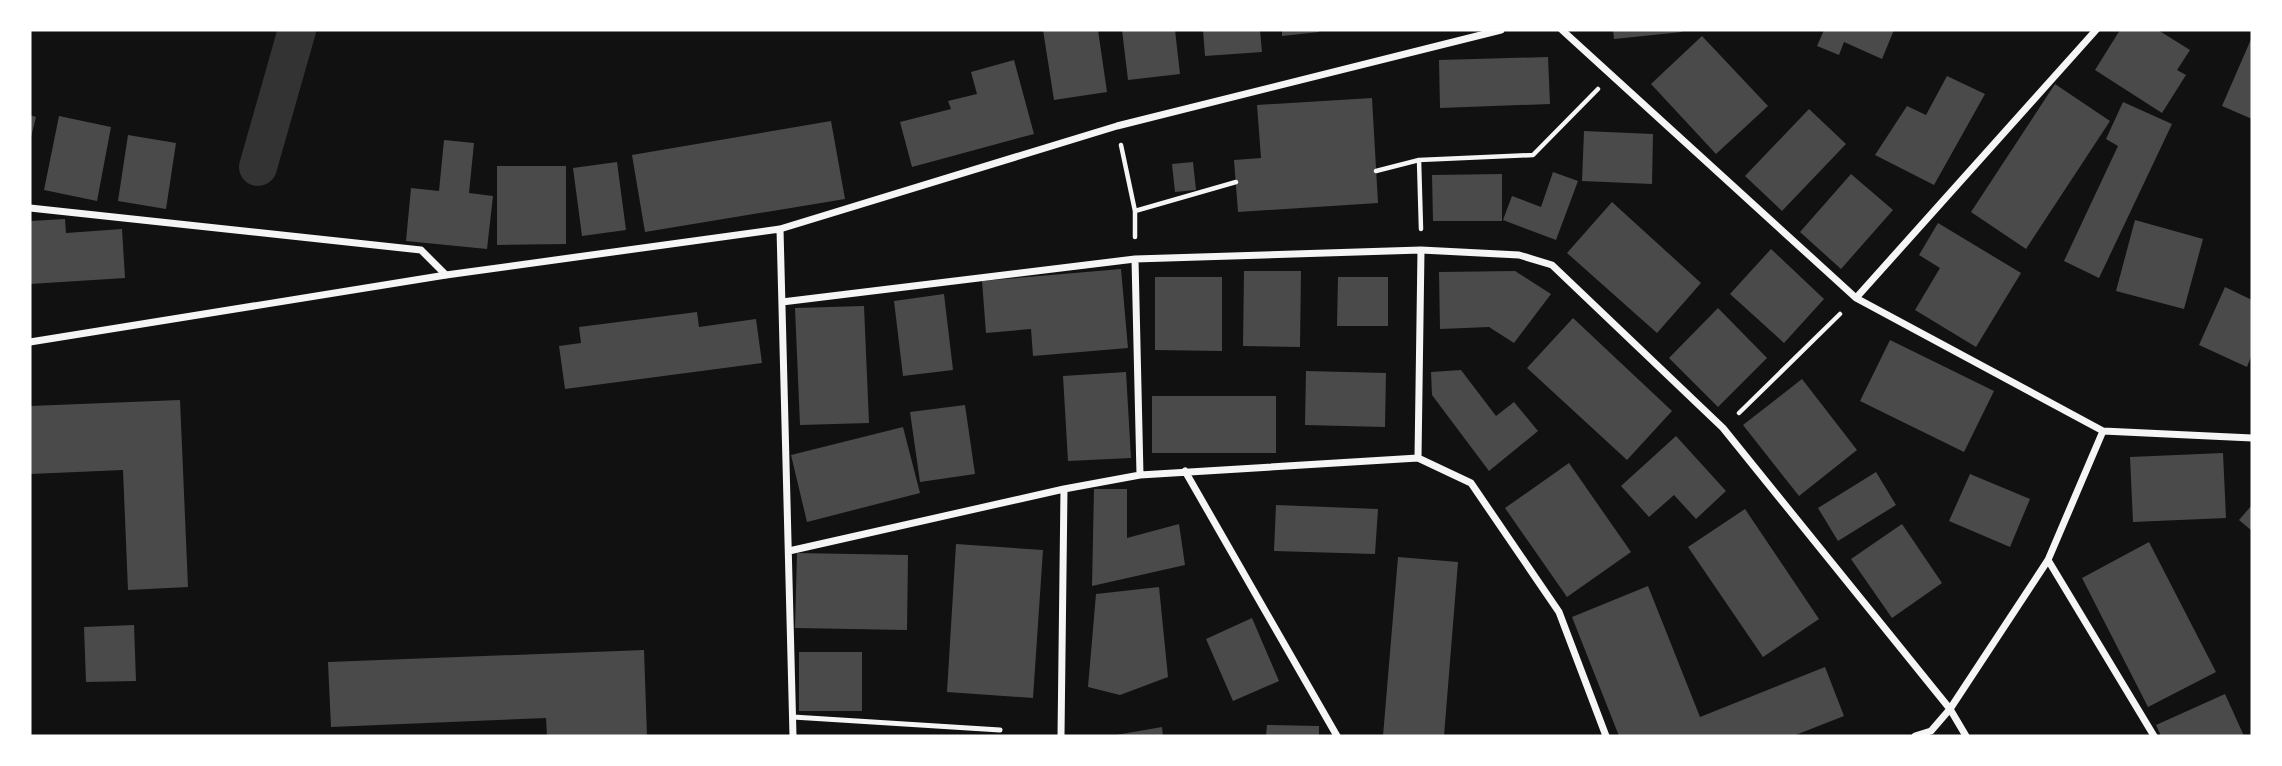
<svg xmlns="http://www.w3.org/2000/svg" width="2282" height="766" font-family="'Alegreya Sans',sans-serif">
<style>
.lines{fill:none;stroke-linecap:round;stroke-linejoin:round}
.canal{stroke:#333;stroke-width:38}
.building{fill:#4a4a4a}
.path{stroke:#f5f5f5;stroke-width:4.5}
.service{stroke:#f5f5f5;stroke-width:5}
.minor{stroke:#f5f5f5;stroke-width:7}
</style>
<rect width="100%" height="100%" fill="#111"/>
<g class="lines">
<path class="canal" d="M258 167 297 30"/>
</g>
<path class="building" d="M1043 30H1098L1107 92 1054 100Z
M1122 30H1175L1180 74 1128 80Z
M1203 30H1260L1262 52 1205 56Z
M1282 30H1319V32L1282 36Z
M1613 30H1682V32L1614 39Z
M1824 30H1894L1882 59 1844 42 1839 55 1817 46Z
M2120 30H2158L2190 50 2177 70 2186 75 2162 113 2095 70Z
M1702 36 1768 106 1716 154 1651 84Z
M2252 37V119L2222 106Z
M1548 57 1550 104 1440 108 1439 60Z
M1014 60 1034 134 912 167 900 122 951 109 948 101 977 94 971 72Z
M1947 76 1985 94 1934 185 1875 155 1907 106 1926 115Z
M2055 84 2110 121 2026 249 1971 212Z
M1372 98 1378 203 1238 212 1234 160 1261 158 1257 105Z
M2123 102 2172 124 2099 278 2064 261 2118 146 2106 139Z
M1809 109 1846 144 1782 211 1745 176Z
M30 115 36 117 31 137H30Z
M59 116 111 127 97 201 44 190Z
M831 121 845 199 645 232 632 155Z
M1584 131 1653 134 1652 184 1582 181Z
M128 135 176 143 166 209 118 201Z
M444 140 474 143 469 193 493 196 487 249 406 241 411 188 439 191Z
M617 162 626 230 582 236 573 168Z
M1193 162 1196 190 1175 192 1172 164Z
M497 166H566V244L497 245Z
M1553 172 1578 181 1556 240 1503 220 1512 196 1541 207Z
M1502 174V221H1433L1432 175Z
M1851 174 1893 210 1841 269 1800 232Z
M1612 202 1701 283 1657 333 1567 253Z
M65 219 66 233 122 229 125 278 30 284V221Z
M2135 220 2203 239 2184 309 2116 291Z
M1938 223 2021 273 1976 347 1915 310 1940 268 1919 255Z
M1771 249 1824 299 1784 343 1730 294Z
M1121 269 1128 348 1033 356 1031 329 986 333 982 281Z
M1244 271H1301L1300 347 1243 346Z
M1515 271 1551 294 1514 343 1489 327 1440 329 1439 272Z
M1155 277H1222V351L1155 350Z
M1338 277H1388V326H1337Z
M2225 287 2252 300V354L2247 367 2199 345Z
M944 294 953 370 903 376 894 301Z
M864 306 869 423 800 425 795 308Z
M1718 308 1767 358 1718 407 1669 358Z
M697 312 699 327 756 319 762 363 565 389 559 346 581 343 579 327Z
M1573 318 1672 411 1627 460 1527 368Z
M1890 340 1994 391 1964 452 1860 401Z
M1461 370 1496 416 1514 402 1538 431 1489 471 1432 395 1431 372Z
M1306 371 1386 373 1385 427 1305 425Z
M1126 372 1131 458 1068 461 1063 376Z
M1802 379 1857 450 1799 496 1743 425Z
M1152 396H1276V453H1152Z
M180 400 188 587 128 590 123 470 30 474V406Z
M965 405 975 474 920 482 910 412Z
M903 427 920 493 807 522 791 455Z
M1676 436 1726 491 1696 519 1674 495 1649 517 1621 486Z
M2223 453 2226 518 2133 522 2130 457Z
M1569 463 1631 552 1567 597 1505 508Z
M1876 472 1896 505 1838 541 1818 508Z
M1970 474 2030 499 2010 547 1949 521Z
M1094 489H1127V538L1179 524 1185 565 1092 586Z
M1276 505 1378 509 1375 554 1274 551Z
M2252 505V531L2239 520Z
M1745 509 1819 619 1763 657 1688 547Z
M1902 524 1942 583 1892 618 1851 559Z
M2149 542 2216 672 2148 707 2082 578Z
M956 544 1043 550 1033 698 947 692Z
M797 553 908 555 907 630 795 628Z
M1398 557 1458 562 1444 736H1383Z
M1648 586 1700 717 1825 667 1844 716 1793 736H1619L1572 617Z
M1159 587 1168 677 1120 695 1088 687 1096 594Z
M1252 618 1279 681 1233 701 1206 639Z
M134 625 136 681 86 682 84 627Z
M644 650 647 736H547L546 718 331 727 328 662Z
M799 652H862V711H799Z
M2225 694 2244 736H2161L2156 725Z
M1267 725 1319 726V736H1266Z
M1162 727 1163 736H1116V735Z"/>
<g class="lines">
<path class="path" d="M1121 145 1135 211V237
M1419 160 1421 229
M1376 171 1419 160 1533 155 1598 89
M1135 211 1236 182
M1739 413 1840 314"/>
<path class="service" d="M793 717 1000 730"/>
<path class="minor" d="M1562 30 1856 298 2103 431 2252 438
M30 208 421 250 446 275
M780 229 793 736
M1421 250 1418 458 1471 483 1559 612 1606 736
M1135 259 1140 475
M1856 298 2096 30
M782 302 1135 259 1421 250 1519 255 1552 265 1723 428 1950 709 1966 736
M30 342 446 275 780 229 1117 126 1501 30
M1185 471 1337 736
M789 551 1064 489 1140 475 1418 458
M2048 560 2154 736
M1061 736 1064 489
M1915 736 1931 731 1950 709 2048 560 2103 431"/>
</g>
<rect width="2282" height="766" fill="none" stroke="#ffffff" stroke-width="63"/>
</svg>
